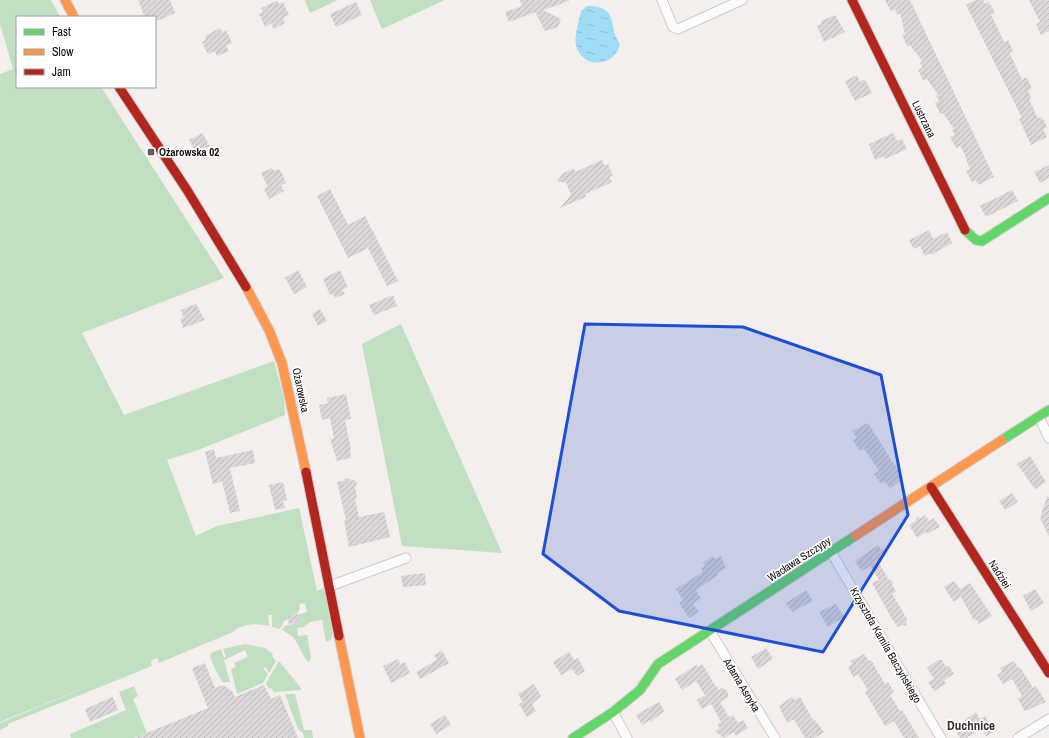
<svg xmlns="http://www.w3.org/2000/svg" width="1049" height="738" font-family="'Archivo Narrow',sans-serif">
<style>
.grass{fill:#c1e0c2}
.water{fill:url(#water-ripples)}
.building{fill:url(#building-hatch)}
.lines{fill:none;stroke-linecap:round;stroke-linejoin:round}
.street-casing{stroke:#d0cbca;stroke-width:11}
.fast-casing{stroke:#d0cbca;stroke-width:11}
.slow-casing{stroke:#d0cbca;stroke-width:11}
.jam-casing{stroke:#d0cbca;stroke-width:11}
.street{stroke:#fdfcfc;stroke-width:9}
.fast{stroke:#63d668;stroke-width:9}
.slow{stroke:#ff974d;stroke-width:9}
.jam{stroke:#b3261e;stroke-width:9}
.marked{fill:#1d4ed8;fill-opacity:0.2;stroke:#1d4ed8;stroke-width:3;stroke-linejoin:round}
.poi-dot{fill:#615c5b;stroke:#fff;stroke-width:1.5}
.labels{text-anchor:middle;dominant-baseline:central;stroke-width:3.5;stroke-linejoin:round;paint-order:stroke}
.street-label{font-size:11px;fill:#120e0d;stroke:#fff}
.poi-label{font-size:11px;font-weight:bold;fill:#120e0d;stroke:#fff;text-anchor:start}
.quarter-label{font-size:13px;font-weight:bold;fill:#382f2c;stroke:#fff}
</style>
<defs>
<pattern id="water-ripples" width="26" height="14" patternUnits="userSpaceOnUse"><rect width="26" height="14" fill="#9fdcf6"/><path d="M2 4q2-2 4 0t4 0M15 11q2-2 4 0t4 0" fill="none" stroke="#88bcd2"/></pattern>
<pattern id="building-hatch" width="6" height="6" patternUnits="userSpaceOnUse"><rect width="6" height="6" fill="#dbd7d8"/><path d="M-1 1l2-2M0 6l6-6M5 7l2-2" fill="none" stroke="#bbb7b8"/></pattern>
</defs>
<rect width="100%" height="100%" fill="#f4eeec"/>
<path class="grass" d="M0 0H51L60 17H17V87H101L224 278 82 333 124 415 274 361 284 398 285 415 198 450 167 460 196 536 217 526 299 508 317 591 324 588 333 633 331 640 326 642 322 620 310 622 304 627 297 628 298 636 307 635 311 658 309 662C304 660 300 646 295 640 292 635 287 633 282 630L285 626 299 622 297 615 307 612 305 603 299 604 300 609 297 613 287 616 288 619 284 621 280 629 272 627V615H268L269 626C258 623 242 623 233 632L159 663 157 658 151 661 152 666 8 724V726L0 730V723L104 680 0 722V74L13 69 0 24Z
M305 0H338L310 13Z
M370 0H445L382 29Z
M401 324 502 553 402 546 362 344Z
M245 644 265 648 273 654 272 656 276 661 269 673 266 667 263 668 268 674 263 683 237 694 231 669 236 667 234 663 248 657 245 650 224 660 230 682H222C218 673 213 666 210 656L211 653 221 649 224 658 226 657 223 649Z
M279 661 301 688V690L273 692 272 688 269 689 266 683Z
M134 686 138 696 133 699 147 733 134 738H71L70 734 126 710 119 692Z
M285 694H295L304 730H312L313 738H304L303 733 298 729Z"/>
<path class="water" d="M587 6C621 7 606 24 620 44 615 67 582 70 576 45 574 35 579 21 581 11Z"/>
<path class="building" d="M138 0H170L175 13 155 22V17H145Z
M520 0H569V1L543 10 561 19 558 27 545 31 535 12 509 22 505 12 522 6Z
M885 0H910L994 177 978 185 976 180 972 182 966 171 970 169 963 151 960 146 956 148 950 137 955 135 952 130 954 129 943 113 940 114 935 103 939 101 936 96 938 95 927 79 923 80 918 70 922 68 920 62 922 61 910 45 907 46 902 35 905 34 900 13 897 15 895 9 891 11Z
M976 0H983L985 4 989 2 995 13 991 15 1004 42 1008 40 1013 51 1009 53 1013 60 1022 80 1026 77 1032 88 1028 90 1031 98 1029 99 1038 119 1042 117 1047 127 1043 129 1047 137 1031 145 1019 119 1022 118 966 5Z
M1029 0H1049V31L1041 35 1036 24 1040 22Z
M277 1 279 4 283 2 289 15 283 18 285 23 274 29 271 23 265 27 259 14 263 12 261 8Z
M356 2 362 15 336 27 330 14Z
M835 15 845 32 824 42 817 26 822 24 821 21Z
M220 28 222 32 226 30 232 43 226 46 229 51 217 56 215 51 208 54 202 42 206 40 205 36Z
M857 75 860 82 865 79 872 93 855 101 845 81Z
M202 133 210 146 196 153 189 140Z
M893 133 897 141 902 139 907 149 885 159 884 156 875 160 869 144Z
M602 160 604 165 608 164 613 176 609 177 612 182 585 194 586 197 560 208 571 195 566 182H557L563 173 574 169 575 172Z
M1049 165V178L1040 183 1034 172Z
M272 168 274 171 278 169 281 171 286 183 281 185 284 191 269 199 264 189 268 187 261 173Z
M330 189 348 225 365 216 398 281 387 286 368 248 348 258 317 196Z
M1012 190 1018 201 986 217 980 206Z
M929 230 933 239 947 232 952 243 931 255 930 253 925 256 920 246 914 249 909 240Z
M298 270 307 287 294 294 285 278Z
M340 270 348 287 342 290 345 294 335 298 333 294 330 295 323 279Z
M393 295 397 306 374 315 369 305Z
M196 304 205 320 183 328 180 319 184 318 181 310Z
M320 309 327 321 318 326 312 314Z
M346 394 351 419 345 420 351 450H350L351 458 337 461 330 439 334 438 330 418 322 420 319 405 328 403 327 398Z
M868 423 903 478 890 489 885 482 881 484 874 474 879 471 869 456 864 449 860 451 853 440 857 438 852 431Z
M214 449 216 458 253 450 255 463 230 468 240 511 230 513 222 481 213 484 205 452Z
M1030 456 1046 482 1035 489 1017 464Z
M345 478 356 481 357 484 355 487 357 498 355 499 359 517 384 512 390 537 349 547 344 520H346L337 482 343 481Z
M283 482 287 500 283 501 285 508 275 510 269 485Z
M1012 493 1018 502 1005 510 999 501Z
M1047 496 1049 497V536L1040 518Z
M925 515 929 521 934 518 940 527 927 534 926 532 917 538 909 525 916 520 917 517 921 518Z
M878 545 881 549 885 550V556L880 560 882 562 879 563 889 580 893 581 892 585 896 591 892 594 907 619 906 626 902 625 898 627 892 619 872 583 879 580 870 566 862 571 855 561Z
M713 556 715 559 721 556 726 568 717 573 718 575 696 590 701 598 693 604 699 612 689 618 679 603 683 600 676 589 703 572 701 568 705 566 703 563Z
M425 573 426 585 403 587 401 576Z
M954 581 960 589 970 583 992 616 979 624 976 619 974 620 961 597 954 602 944 587Z
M1035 589 1044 603 1031 611 1023 596Z
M806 590 813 601 792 612 786 603Z
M836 604 844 617 828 627 819 612Z
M297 613 299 622 289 624 287 616Z
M766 648 773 659 758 669 751 657Z
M442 651 449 663 420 679 416 672 437 660 434 655Z
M569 652 574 660 578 658 585 671 577 676 572 669 561 675 553 662Z
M864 654 869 661 871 660 885 684 888 682 894 692 890 695 900 711 902 710 919 738H904L894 721 885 726 865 692 868 690 858 674 853 677 848 667 853 664 850 661Z
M398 659 400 664 405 662 410 673 391 683 383 666Z
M938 660H942L946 667 949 666 954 674 944 680 946 684 934 691 928 682 934 679 927 668Z
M1014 661 1018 668 1020 667 1033 688 1036 686 1046 702 1025 711 1018 699 1022 696 1012 679 1003 684 997 675 1002 672 1000 668Z
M205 663 215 688 223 685 232 691 235 697 264 685 271 699 280 695 298 738H135L208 708 192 668Z
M702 664 715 685 719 690 722 688 726 690 728 693V697L720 702 729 717 733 715 738 723 743 720 748 728 736 736 734 732 724 738 715 731 720 728 717 724 721 722 711 704 702 709 697 700 705 695 696 681 682 690 675 679 696 665 698 667Z
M534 684 541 696 532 704 536 711 527 717 519 704 523 702 518 694Z
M113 697 118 710 90 722 85 709Z
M792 697 794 700 800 697 813 720 814 719 824 732 815 738H805L794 719 787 723 779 706Z
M659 702 664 711 651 722 650 720 642 725 636 715Z
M976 712 979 719 985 716 994 732 986 736 982 729 966 738H960L954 728Z
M445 715 451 725 436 734 430 724Z"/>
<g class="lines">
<g class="street-casing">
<path id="street" d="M662 0 673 27 678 29 742 0
M1039 417 1049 438
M831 552 941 738
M330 586 406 558
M710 631 775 738
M613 712 627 738
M1018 738 1049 719"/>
</g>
<g class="fast-casing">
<path id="fast" d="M965 230 976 240 982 241 1049 198
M1002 440 1049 410
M573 738 613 712 640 690 658 664 855 536"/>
</g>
<g class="slow-casing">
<path id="slow" d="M65 0 74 17
M246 287 269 330 282 363 306 472
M855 536 1002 440
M339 636 360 738"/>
</g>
<g class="jam-casing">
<path id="jam" d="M852 0 965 230
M119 87 187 190 246 287
M306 472 339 636
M931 487 1049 673"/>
</g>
<use href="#street" class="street"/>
<use href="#fast" class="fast"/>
<use href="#slow" class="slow"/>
<use href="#jam" class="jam"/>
</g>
<path class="marked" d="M585 324 743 327 881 375 908 515 823 652 619 611 543 554Z"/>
<rect class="poi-dot" x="147" y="148" width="8" height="8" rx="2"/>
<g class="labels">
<g class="street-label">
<text transform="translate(924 119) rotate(64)">Lustrzana</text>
<text transform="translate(301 390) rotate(78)">Ożarowska</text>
<text transform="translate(799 559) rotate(-33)">Wacława Szczypy</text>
<text transform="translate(1000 574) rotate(58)">Nadziei</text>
<text transform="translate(886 645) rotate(60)">Krzysztofa Kamila Baczyńskiego</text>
<text transform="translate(742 685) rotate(59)">Adama Asnyka</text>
</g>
<g class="poi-label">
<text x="159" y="152">Ożarowska 02</text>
</g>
<g class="quarter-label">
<text x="971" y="725">Duchnice</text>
</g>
</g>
<rect x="16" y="16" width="140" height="72" fill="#ffffff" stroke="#a09f9e"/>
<rect x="24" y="29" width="20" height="6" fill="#63d668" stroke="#a09f9e"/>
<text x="52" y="36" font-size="12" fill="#120e0d">Fast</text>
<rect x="24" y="49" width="20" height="6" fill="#ff974d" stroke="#a09f9e"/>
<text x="52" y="56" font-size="12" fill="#120e0d">Slow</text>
<rect x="24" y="69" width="20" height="6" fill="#b3261e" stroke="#a09f9e"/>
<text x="52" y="76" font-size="12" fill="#120e0d">Jam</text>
</svg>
